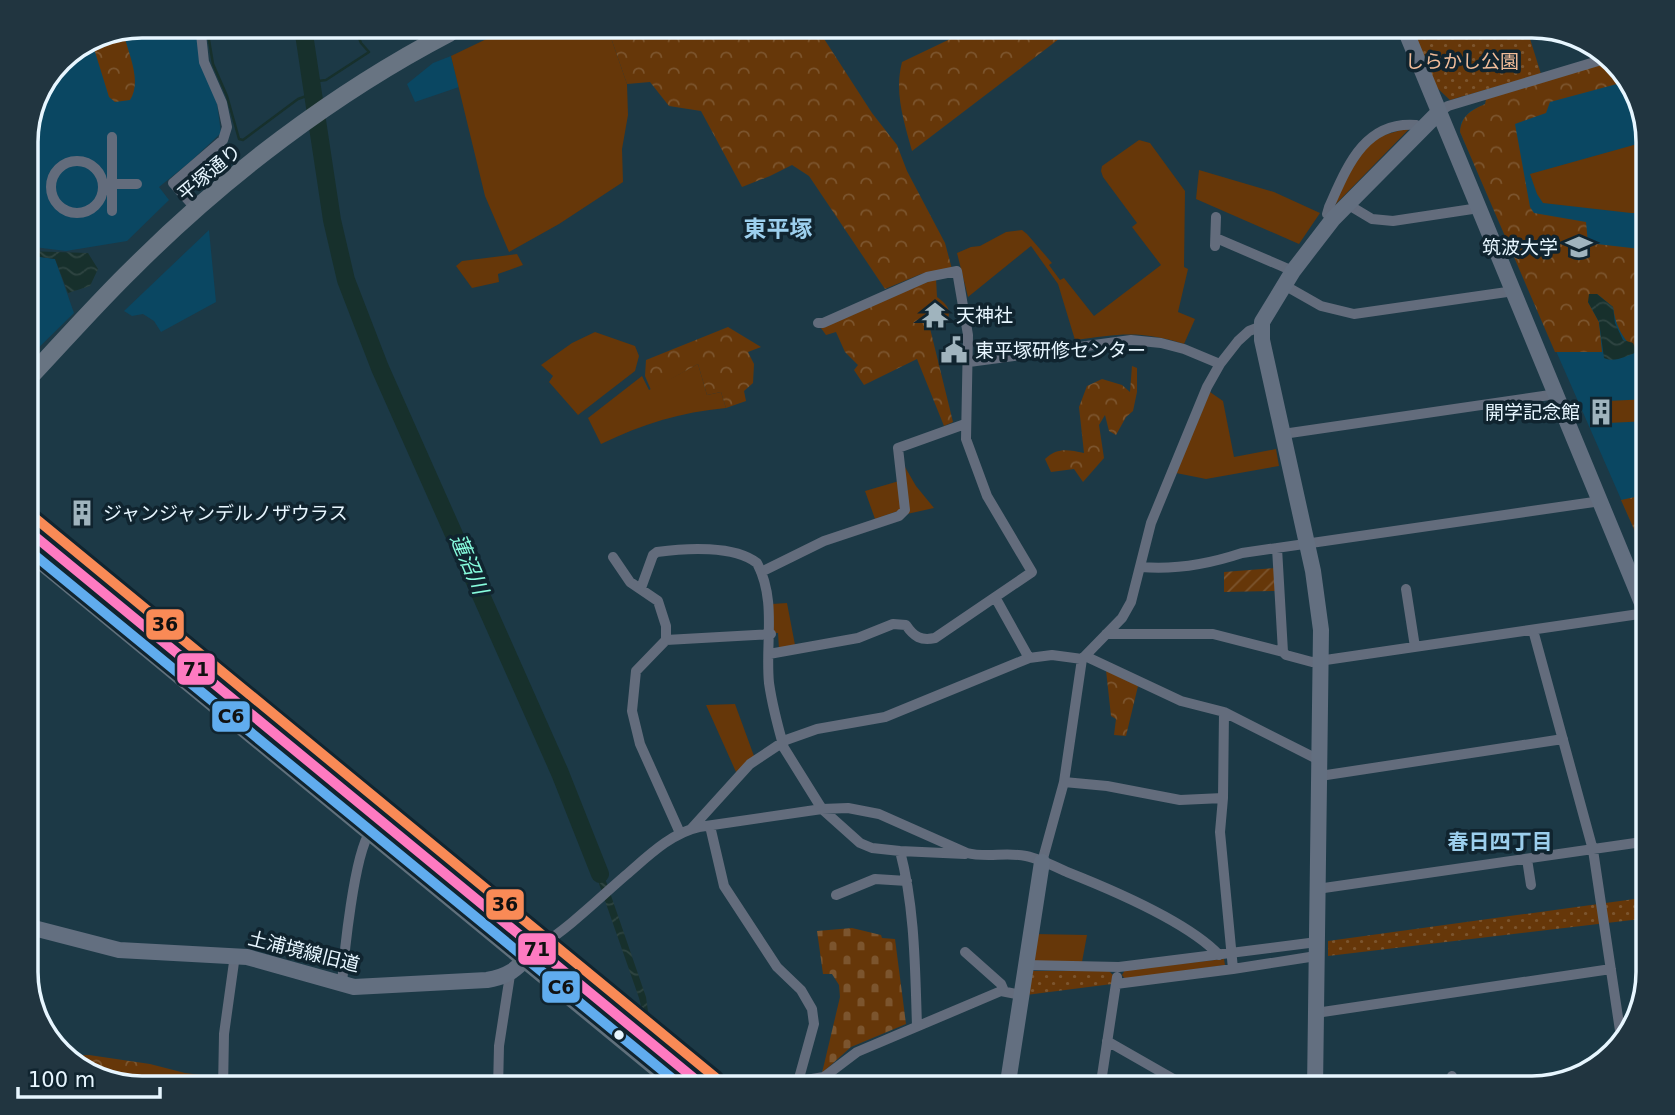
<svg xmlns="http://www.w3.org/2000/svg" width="1675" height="1115" font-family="'DejaVu Sans','Noto Sans JP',sans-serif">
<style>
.built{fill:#0a4762}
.grass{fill:#663709}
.forest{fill:url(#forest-crowns)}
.cemetery{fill:url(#cemetery-stones)}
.park{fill:url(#park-dots)}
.garden{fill:url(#garden-furrows)}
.water{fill:url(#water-waves)}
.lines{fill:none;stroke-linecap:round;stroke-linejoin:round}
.stream{stroke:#17302c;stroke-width:2.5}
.river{stroke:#17302c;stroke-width:18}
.street{stroke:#636c7c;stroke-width:10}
.secondary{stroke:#636f80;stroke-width:16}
.primary{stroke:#687482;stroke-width:18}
.highway{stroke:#60707c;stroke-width:19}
.bus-1-casing{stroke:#10242f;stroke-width:16}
.bus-2-casing{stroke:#10242f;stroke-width:16}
.bus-3-casing{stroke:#10242f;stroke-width:16}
.bus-1{stroke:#fe7ac1;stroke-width:10}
.bus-2{stroke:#60acee;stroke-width:10}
.bus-3{stroke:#f98a56;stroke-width:10}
.bus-dot{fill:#e7f6ff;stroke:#10242f;stroke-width:2.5}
.labels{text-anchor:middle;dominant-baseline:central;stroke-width:7;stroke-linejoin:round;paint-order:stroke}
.park-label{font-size:19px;fill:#f2bd9a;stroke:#10242f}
.street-label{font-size:19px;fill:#e7f6ff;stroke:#10242f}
.poi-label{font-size:19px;fill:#e7f6ff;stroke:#10242f;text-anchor:start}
.water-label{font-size:21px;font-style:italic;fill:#87fdde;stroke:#10242f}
.neighbourhood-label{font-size:21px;font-weight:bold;fill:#9ccfed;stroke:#10242f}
.quarter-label{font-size:23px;font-weight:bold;fill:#9ccfed;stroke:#10242f}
.rim{fill:none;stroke:#e7f6ff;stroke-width:3.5}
.line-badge{stroke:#10242f;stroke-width:2.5}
.pale-badge-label{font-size:19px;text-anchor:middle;font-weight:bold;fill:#111}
</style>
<defs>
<pattern id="forest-crowns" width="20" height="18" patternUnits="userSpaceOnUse" patternTransform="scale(1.75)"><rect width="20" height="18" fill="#663709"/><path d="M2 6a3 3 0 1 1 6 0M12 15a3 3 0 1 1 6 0" fill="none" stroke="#7c552e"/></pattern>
<pattern id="cemetery-stones" width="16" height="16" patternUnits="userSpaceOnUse" patternTransform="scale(1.75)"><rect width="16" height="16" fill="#663709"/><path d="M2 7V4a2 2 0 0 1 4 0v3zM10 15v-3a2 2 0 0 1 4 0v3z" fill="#7c552e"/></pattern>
<pattern id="park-dots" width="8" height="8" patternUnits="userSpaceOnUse" patternTransform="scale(1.75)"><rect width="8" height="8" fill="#663709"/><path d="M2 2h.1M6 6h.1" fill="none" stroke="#7c552e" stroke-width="1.8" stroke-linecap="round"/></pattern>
<pattern id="garden-furrows" width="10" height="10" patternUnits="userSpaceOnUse" patternTransform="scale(1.75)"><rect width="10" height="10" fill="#663709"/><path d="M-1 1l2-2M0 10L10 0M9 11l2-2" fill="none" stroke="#7c552e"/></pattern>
<pattern id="water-waves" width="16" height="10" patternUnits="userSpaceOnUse" patternTransform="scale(1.75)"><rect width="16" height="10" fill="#17302c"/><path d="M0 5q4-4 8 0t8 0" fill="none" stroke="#2e4441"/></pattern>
</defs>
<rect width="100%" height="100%" fill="#1c3946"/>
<path class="built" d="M197 34 217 103 221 133 190 162 159 187 169 200 127 241 66 251 26 246V135L61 60 98 35Z
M451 56 459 87 415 102 407 84 433 63Z
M1610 61 1637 91 1649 142V563L1460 132 1461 122 1470 111 1485 104 1486 99Z
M209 230 216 302 161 332 154 321 143 314 132 316 124 311Z
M26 255 55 259 74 313 26 360Z"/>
<path class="grass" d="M609 32 627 84 628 115 622 149 623 182 559 224 509 252 485 196 451 56 499 33Z
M1411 127 1331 209 1352 161 1378 137Z
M1139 140 1150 143 1185 191 1184 267 1188 269 1178 312 1195 319 1184 344C1140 330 1119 334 1075 340L1058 284 1031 246 968 297 957 253 971 247 980 246 1006 232 1022 230 1027 234 1052 263 1049 265 1060 280 1064 278 1094 316 1161 265 1132 227 1137 223 1103 177 1101 171 1102 166Z
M1648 141 1649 213H1631L1543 203 1537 194 1530 174Z
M1199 170 1274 192 1320 213 1299 244 1196 199Z
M517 254 523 265 498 274 499 282 472 288 456 266 462 261Z
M595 332 635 346 639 356 635 371 578 415 549 382 553 376 541 365 572 343Z
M698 364 707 395 721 392 726 408C681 412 642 424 601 444L588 418 642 376 649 390Z
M1210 392 1223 401 1234 457 1276 449 1279 466 1206 479 1176 473Z
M1649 399V421L1608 423 1607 419 1611 418 1610 405H1607V401Z
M905 467 916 486 934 508 907 514Z
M899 481 901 510 875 519 865 491Z
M787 603 795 645 779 649 778 633H773L772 604Z
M735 704 754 756 736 772 706 705Z
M1034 934 1087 935 1082 962H1036L1031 957Z
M1224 959 1225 965 1125 979 1122 975 1125 970Z"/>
<path class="forest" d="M1072 29 912 151C904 121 894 93 902 62L969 30Z
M819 31 872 113 897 145 907 171 945 243 952 269 921 274 885 289 809 176 792 165 770 176 742 187 701 111 669 106 650 82 627 84 609 32Z
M98 35H124C129 55 142 82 130 100L115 102 109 97 91 39Z
M1610 61 1628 81 1550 102 1546 113 1515 124 1530 207 1534 213 1586 222 1588 243 1649 250V363C1630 345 1617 336 1613 307L1597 294 1588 302 1599 322 1602 352H1555L1460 132C1461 116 1471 110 1485 104L1486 99Z
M936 279 937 297C950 307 952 311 945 326L939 309 926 312 953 422 944 426 917 359 864 385 854 370 858 365 845 352 836 332 826 335 821 328 867 304Z
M728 327 761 347 748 352 754 364 753 383 744 391 746 401 726 408 721 392 707 395 698 364 651 390 645 376 646 360Z
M1132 366 1137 368V392L1133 411 1126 417 1116 435 1109 431 1105 415 1099 425 1104 458 1083 482 1074 469 1051 472 1045 459C1058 447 1068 450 1084 453L1079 407 1087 386 1102 379 1122 385 1130 392Z
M1649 494V563L1621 500Z
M1106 670 1138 686 1126 736 1114 735 1116 719 1111 716Z
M89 1055 150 1064 185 1073 217 1077 219 1089H142L77 1069 66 1056Z"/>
<path class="cemetery" d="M852 928 881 935 882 938 895 939 906 1024 851 1047 822 1073 840 997 839 985 832 974H823L817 931Z"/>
<path class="park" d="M1526 26 1541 74 1450 100 1434 85 1412 31 1415 27Z
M1649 897V918L1328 956V941Z
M1032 971H1109L1113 975 1112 984 1026 995Z"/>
<path class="garden" d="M1275 568 1276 591 1224 592V572Z"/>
<path class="water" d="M26 251 88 253 98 269 90 286 68 293 55 259 26 255Z
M1589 294H1597L1613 307 1615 323 1623 340 1633 343 1637 352C1627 356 1614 363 1604 358L1599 322 1588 302Z
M596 852 646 997 659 1089H652L645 1021 639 998 589 855Z"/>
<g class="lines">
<path class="stream" d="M208 34 213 64 227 96 239 139 243 140 298 99 312 94
M311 82 326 80 369 52 361 43 357 33"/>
<path class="river" d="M304 34 332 220 346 280 380 368 560 773 600 874"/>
<path class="street" d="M1439 112 1448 106 1608 58
M112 137V211
M51 187a26 26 0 1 1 52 0a26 26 0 1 1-52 0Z
M112 184H137
M1347 204 1372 219 1393 221 1479 208
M196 209 173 183 223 140 227 127 222 103 204 62 201 34
M1333 219 1327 214 1329 207C1347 167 1364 121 1416 125L1421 129
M1216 238 1293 271
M1215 246 1216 217
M1284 285 1321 306 1354 314 1514 291
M969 362 1131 340 1161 343 1184 349 1220 364
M1283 434 1557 394
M1277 548 1283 652
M613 557 630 582 658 601 666 626V640
M1141 567C1176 570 1209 564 1242 553L1601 501
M761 572 824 541 899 516 905 510 898 448 965 424
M641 588 653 555 657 552C686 548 734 545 757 563 777 601 765 643 769 683 772 704 778 727 784 748L822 809 860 843 872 848 900 851 965 854
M1406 589 1415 647
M995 597 1029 658
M1533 630 1593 850 1622 1044
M1106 634H1213L1283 652 1286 655 1312 662 1646 613
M769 654 858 638 893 624 906 625C914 637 921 641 935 638L1032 572 987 496 966 439 968 335 957 271 927 277 823 323H818
M1085 656 1181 701 1224 712 1319 760
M1224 712 1223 798 1220 832 1233 969
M1320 776 1563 739
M1064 782 1107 786 1180 800 1223 798
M710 826 724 886 777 967 801 990 812 1009 814 1024 796 1089
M691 829 750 764 786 740 817 729 885 717 1029 658 1052 655 1082 659
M680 833 640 744 632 711 636 671 666 640 771 634
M900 851C915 908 915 968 917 1026
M1527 859 1531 885
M1042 862 1064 782 1082 659 1122 618 1131 602 1151 523 1207 387 1220 364 1238 341 1249 331 1262 326
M1317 889 1649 841
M836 895 875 879 907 881
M537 948C569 928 597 900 626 875 647 857 671 833 699 827L822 809 848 808 879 814 967 853C986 858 1006 852 1026 856 1040 859 1054 866 1067 872 1110 889 1188 922 1219 955
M965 952 1001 984 1004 991
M1025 965 1119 967 1317 942
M1116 984 1233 969 1316 956
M342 985C344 954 354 855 370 832
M1316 1013 1611 969
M1107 1041 1191 1089
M1452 1076 1454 1089
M800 1081 824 1077 857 1052 1001 991 1021 995
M223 1089 224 1034 235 955
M498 1089 499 1046 510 975
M1100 1089 1117 977"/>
<path class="secondary" d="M1404 27 1649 620
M26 926 119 950 247 957 354 987 487 980C511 976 517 968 534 951
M1007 1089 1042 862
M1315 1089 1321 630 1313 571 1262 340V322L1293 271 1333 219 1439 112"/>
<path class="primary" d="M26 381C62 343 96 304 133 268 225 176 334 93 449 33"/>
<path class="highway" d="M26 529 707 1089
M26 548 683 1089"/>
<g class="bus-1-casing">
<path id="bus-1" d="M26 529 707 1089"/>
</g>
<g class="bus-2-casing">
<path id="bus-2" d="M26 548 685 1089"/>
</g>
<g class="bus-3-casing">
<path id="bus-3" d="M35 518 716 1078"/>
</g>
<use href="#bus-1" class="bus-1"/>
<use href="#bus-2" class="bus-2"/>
<use href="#bus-3" class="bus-3"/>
</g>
<defs>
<g id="university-bare" transform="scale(2.1)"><path d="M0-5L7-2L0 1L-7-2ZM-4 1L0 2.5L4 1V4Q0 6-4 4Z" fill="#a0b4be" stroke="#10242f" stroke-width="2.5" paint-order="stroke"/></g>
<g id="temple-bare" transform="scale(2.1)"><path d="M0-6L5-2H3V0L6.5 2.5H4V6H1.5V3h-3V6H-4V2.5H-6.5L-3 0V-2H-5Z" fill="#a0b4be" stroke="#10242f" stroke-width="2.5" paint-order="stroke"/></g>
<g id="civic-bare" transform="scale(2.1)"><path d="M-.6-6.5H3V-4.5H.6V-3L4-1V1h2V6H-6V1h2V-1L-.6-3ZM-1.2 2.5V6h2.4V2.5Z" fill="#a0b4be" stroke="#10242f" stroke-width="2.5" paint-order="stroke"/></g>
<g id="building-bare" transform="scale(2.1)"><path d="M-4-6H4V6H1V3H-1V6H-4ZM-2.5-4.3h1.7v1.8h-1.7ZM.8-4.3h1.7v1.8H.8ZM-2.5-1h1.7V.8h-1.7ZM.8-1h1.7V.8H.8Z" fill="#a0b4be" stroke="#10242f" stroke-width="2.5" paint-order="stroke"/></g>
</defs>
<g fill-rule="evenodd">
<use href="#university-bare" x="1579" y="247"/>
<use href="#temple-bare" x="935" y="315"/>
<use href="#civic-bare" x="954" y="350"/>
<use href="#building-bare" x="1601" y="412"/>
<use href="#building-bare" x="82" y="513"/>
</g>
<circle class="bus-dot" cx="619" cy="1035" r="6"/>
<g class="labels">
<g class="park-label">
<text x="1462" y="61">しらかし公園</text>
</g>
<g class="street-label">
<text transform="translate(209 172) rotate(-40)">平塚通り</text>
<text transform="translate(304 951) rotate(14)">土浦境線旧道</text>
</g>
<g class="poi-label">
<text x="1558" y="247" text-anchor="end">筑波大学</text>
<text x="956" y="315">天神社</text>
<text x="975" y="350">東平塚研修センター</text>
<text x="1580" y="412" text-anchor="end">開学記念館</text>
<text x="103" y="513">ジャンジャンデルノザウラス</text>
</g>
<g class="water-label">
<text transform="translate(469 564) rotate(67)">蓮沼川</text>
</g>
<g class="neighbourhood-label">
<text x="1500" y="842">春日四丁目</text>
</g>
<g class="quarter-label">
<text x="778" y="229">東平塚</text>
</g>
</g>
<path d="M0 0H1675V1115H0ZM142 38H1532A104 104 0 0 1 1636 142V972A104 104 0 0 1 1532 1076H142A104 104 0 0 1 38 972V142A104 104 0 0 1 142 38Z" fill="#213540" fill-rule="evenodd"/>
<path class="rim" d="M142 38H1532A104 104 0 0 1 1636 142V972A104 104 0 0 1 1532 1076H142A104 104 0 0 1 38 972V142A104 104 0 0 1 142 38Z"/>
<g class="line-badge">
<rect x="145" y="608" width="40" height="33" rx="7" fill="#f98a56"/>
<rect x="176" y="652" width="40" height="34" rx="7" fill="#fe7ac1"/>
<rect x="211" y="700" width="40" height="33" rx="7" fill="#60acee"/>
<rect x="485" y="888" width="40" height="33" rx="7" fill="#f98a56"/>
<rect x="517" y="932" width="40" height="34" rx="7" fill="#fe7ac1"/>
<rect x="541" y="970" width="40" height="34" rx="7" fill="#60acee"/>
</g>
<g class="pale-badge-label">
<text x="165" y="631">36</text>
<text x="196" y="676">71</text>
<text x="231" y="723">C6</text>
<text x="505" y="911">36</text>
<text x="537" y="956">71</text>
<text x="561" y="994">C6</text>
</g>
<path d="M18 1087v10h142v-10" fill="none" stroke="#e7f6ff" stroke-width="3.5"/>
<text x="28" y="1087" font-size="21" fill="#e7f6ff" stroke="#10242f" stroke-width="5" paint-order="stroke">100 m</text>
</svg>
